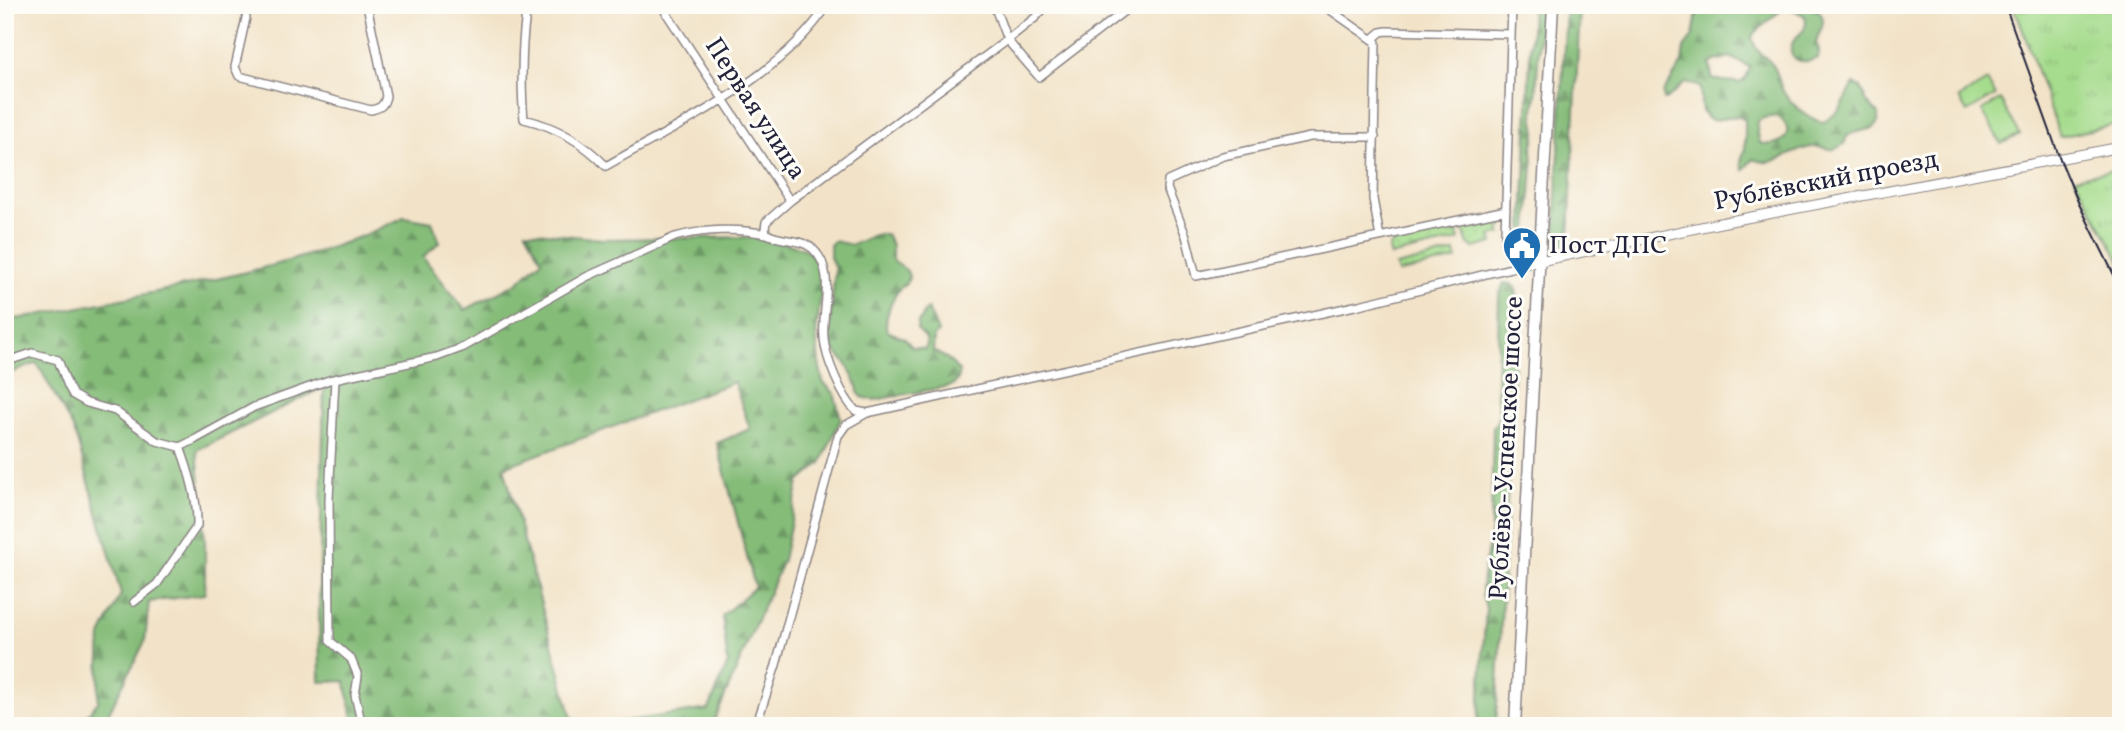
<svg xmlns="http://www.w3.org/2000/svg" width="2126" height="731" font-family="Vollkorn,serif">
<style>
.grass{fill:url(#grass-dots);stroke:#647f64;stroke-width:2}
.forest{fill:url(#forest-firs);stroke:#536f5a;stroke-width:2;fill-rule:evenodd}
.park{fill:url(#park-tufts);stroke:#647f64;stroke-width:2}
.pitch{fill:#a6dc8d;stroke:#647f64;stroke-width:2}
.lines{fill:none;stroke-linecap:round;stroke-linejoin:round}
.minor-casing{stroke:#8a8282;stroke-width:10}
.tertiary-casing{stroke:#8a8282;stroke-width:11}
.secondary-casing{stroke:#8a8282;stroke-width:13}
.minor{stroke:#fff;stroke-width:7}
.tertiary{stroke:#fff;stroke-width:9}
.secondary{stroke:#fff;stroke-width:10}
.rail{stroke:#22223b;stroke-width:2}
.labels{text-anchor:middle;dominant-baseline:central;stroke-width:6;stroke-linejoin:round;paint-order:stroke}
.street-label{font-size:26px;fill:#22223b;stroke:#fdfcf7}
.poi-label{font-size:26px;fill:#22223b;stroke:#fdfcf7;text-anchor:start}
</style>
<defs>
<pattern id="grass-dots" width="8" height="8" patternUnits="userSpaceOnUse" patternTransform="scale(1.75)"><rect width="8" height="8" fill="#a6dc8d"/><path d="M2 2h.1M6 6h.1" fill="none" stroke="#8fbc7b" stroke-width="1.8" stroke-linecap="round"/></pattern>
<pattern id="forest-firs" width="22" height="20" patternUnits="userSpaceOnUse" patternTransform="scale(1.75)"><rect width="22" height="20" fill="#84bc78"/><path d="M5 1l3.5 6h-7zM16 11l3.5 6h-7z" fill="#6c9864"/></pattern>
<pattern id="park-tufts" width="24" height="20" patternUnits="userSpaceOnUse" patternTransform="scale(1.75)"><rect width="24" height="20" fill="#a6dc8d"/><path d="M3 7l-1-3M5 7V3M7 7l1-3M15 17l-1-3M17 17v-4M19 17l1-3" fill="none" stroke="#8fbc7b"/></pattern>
</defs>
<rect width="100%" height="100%" fill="#fdfcf7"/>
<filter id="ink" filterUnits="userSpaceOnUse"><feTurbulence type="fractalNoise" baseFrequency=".0143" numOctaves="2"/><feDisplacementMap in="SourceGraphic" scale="14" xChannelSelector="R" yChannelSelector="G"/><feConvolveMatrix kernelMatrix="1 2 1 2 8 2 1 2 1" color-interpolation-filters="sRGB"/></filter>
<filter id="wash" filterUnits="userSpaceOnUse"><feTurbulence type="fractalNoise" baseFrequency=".00686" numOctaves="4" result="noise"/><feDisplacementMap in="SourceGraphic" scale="28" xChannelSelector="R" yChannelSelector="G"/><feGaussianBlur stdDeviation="1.57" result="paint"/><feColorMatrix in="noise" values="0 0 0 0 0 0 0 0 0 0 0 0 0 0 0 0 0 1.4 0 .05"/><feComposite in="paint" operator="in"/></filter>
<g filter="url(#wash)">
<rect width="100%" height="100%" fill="#f2e3c8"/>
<path class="grass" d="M1503 217V227L1499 229 1501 234 1491 236 1493 243 1474 248 1468 245 1463 229 1465 225 1472 224 1474 228 1495 224V218Z
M1451 229 1457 232 1459 240 1390 256 1389 247 1393 243Z
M1455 252 1457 259 1398 273 1396 266Z"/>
<path class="forest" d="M1532 5H1541L1536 97 1533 116 1536 132 1532 150 1533 165 1528 229 1525 232 1523 229Z
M1566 5H1580L1569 238 1566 244H1556L1555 237Z
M1712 5H1814C1830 22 1821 24 1816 43L1819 50 1818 58C1802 66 1783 59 1794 40 1797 35 1803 33 1805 27 1807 22 1806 22 1805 16L1792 9 1785 8C1778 12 1756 31 1752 37 1755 55 1766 54 1774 67 1779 75 1779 86 1784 93 1793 105 1809 120 1824 122 1844 109 1843 103 1854 84L1861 87 1866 101 1878 114V122L1874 128 1853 133 1847 136 1844 144C1828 155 1827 145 1812 147 1791 149 1775 170 1753 159L1743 170 1741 162 1745 148V120C1729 109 1713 129 1704 115 1699 108 1702 96 1700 87L1686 82C1677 87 1674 97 1664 100L1663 93 1682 63 1684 48 1693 36 1698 7ZM1730 57 1750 67 1746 78 1740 83C1731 81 1721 82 1712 78L1710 64 1715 61ZM1777 116C1799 131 1782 149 1760 143L1757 129V122L1763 118Z
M404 217 432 222 440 242 423 257 465 310 517 283 542 260 526 231 602 239 762 237 802 248 814 256 820 265 823 281 816 333 819 363 823 382 834 393 841 419 821 463 799 482 783 560 716 717 709 726H593L709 709 728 663 722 616 755 587 717 443 750 429 734 382 504 467 574 726H355L345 681 320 682 319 606 324 387 197 450 205 541V594L149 602 145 641 102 726H78L98 702 101 636 121 594 74 430 37 363 5 375V321C67 310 128 298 190 285 263 269 337 251 404 217Z
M886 234 892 245V259L907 271 909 277 906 283C895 289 883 318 887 331L904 338 912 347 925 349 927 344 926 338 917 329 918 322 922 318 924 312 928 309 938 332 934 337 933 351 948 359 959 371C959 378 958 382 951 386L874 400 862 397 858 392 857 385 846 363 834 350 829 339 835 269 830 257V245L834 241 852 245 874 235Z
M1504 283 1512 284 1516 289 1517 296 1496 726H1478L1486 608 1482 595 1483 575 1491 532 1493 428C1504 409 1498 414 1497 396L1499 296Z"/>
<path class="park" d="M2011 5H2121V123L2060 137 2019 19Z
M2121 168V263L2075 178Z"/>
<path class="pitch" d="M1987 81 1996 95 1967 112 1959 98Z
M2000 100 2020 134 2001 144 1982 110Z"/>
</g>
<g filter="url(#ink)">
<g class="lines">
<g class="minor-casing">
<path id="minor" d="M528 5C521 34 521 90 524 119 557 127 583 142 606 166 684 121 775 82 828 5
M661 5 790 201
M994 5 1007 40 1039 77 1132 5
M1323 5 1376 42 1373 199 1380 237
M1512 5 1505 234C1508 251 1519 257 1535 260
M246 18 235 67 239 76 371 110C380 108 384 106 386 96L367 5
M1374 38 1381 32 1387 31 1511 34
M1375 137H1310L1223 156 1168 181 1167 188 1186 236 1196 276 1506 210
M5 362 32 353 58 360 68 386 73 395 87 403 115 411 157 441 180 447
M335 379 329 499 330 641 351 659 358 676 355 695 362 726
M867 413 856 411C842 398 825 357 824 338 821 309 837 272 813 249 801 238 782 242 767 234L765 229 766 222 790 201 1007 40 1036 17 1047 5
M134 602 157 584 197 526C198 500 189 471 180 447L194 440 254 407 329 380 437 357 464 347 586 277 675 237C703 229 739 228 767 234
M756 726 776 665 838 436 846 425 867 413 1359 305 1540 261"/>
</g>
<g class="tertiary-casing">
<path id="tertiary" d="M1540 261 1725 222 2121 147"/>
</g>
<g class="secondary-casing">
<path id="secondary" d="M1515 726 1553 5"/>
</g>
<use href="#minor" class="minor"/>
<use href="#tertiary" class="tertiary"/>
<use href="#secondary" class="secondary"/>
<path class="rail" d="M2005 5 2060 159 2079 204 2121 289"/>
</g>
</g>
<defs>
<g id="civic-pin" transform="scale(2.0125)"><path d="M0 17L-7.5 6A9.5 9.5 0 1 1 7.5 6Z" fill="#1f6fb2" stroke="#fdfcf7"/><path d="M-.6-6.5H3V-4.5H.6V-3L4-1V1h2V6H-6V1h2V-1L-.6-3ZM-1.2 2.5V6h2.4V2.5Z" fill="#fff"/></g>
</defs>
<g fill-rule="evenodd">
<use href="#civic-pin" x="1522" y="246"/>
</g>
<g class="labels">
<g class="street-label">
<text transform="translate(755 109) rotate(57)">Первая улица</text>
<text transform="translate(1826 181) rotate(-11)">Рублёвский проезд</text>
<text transform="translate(1507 448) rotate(-87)">Рублёво-Успенское шоссе</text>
</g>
<g class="poi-label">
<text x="1549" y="246">Пост ДПС</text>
</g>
</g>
<rect width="2126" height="731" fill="none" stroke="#fdfcf7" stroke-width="28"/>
</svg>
